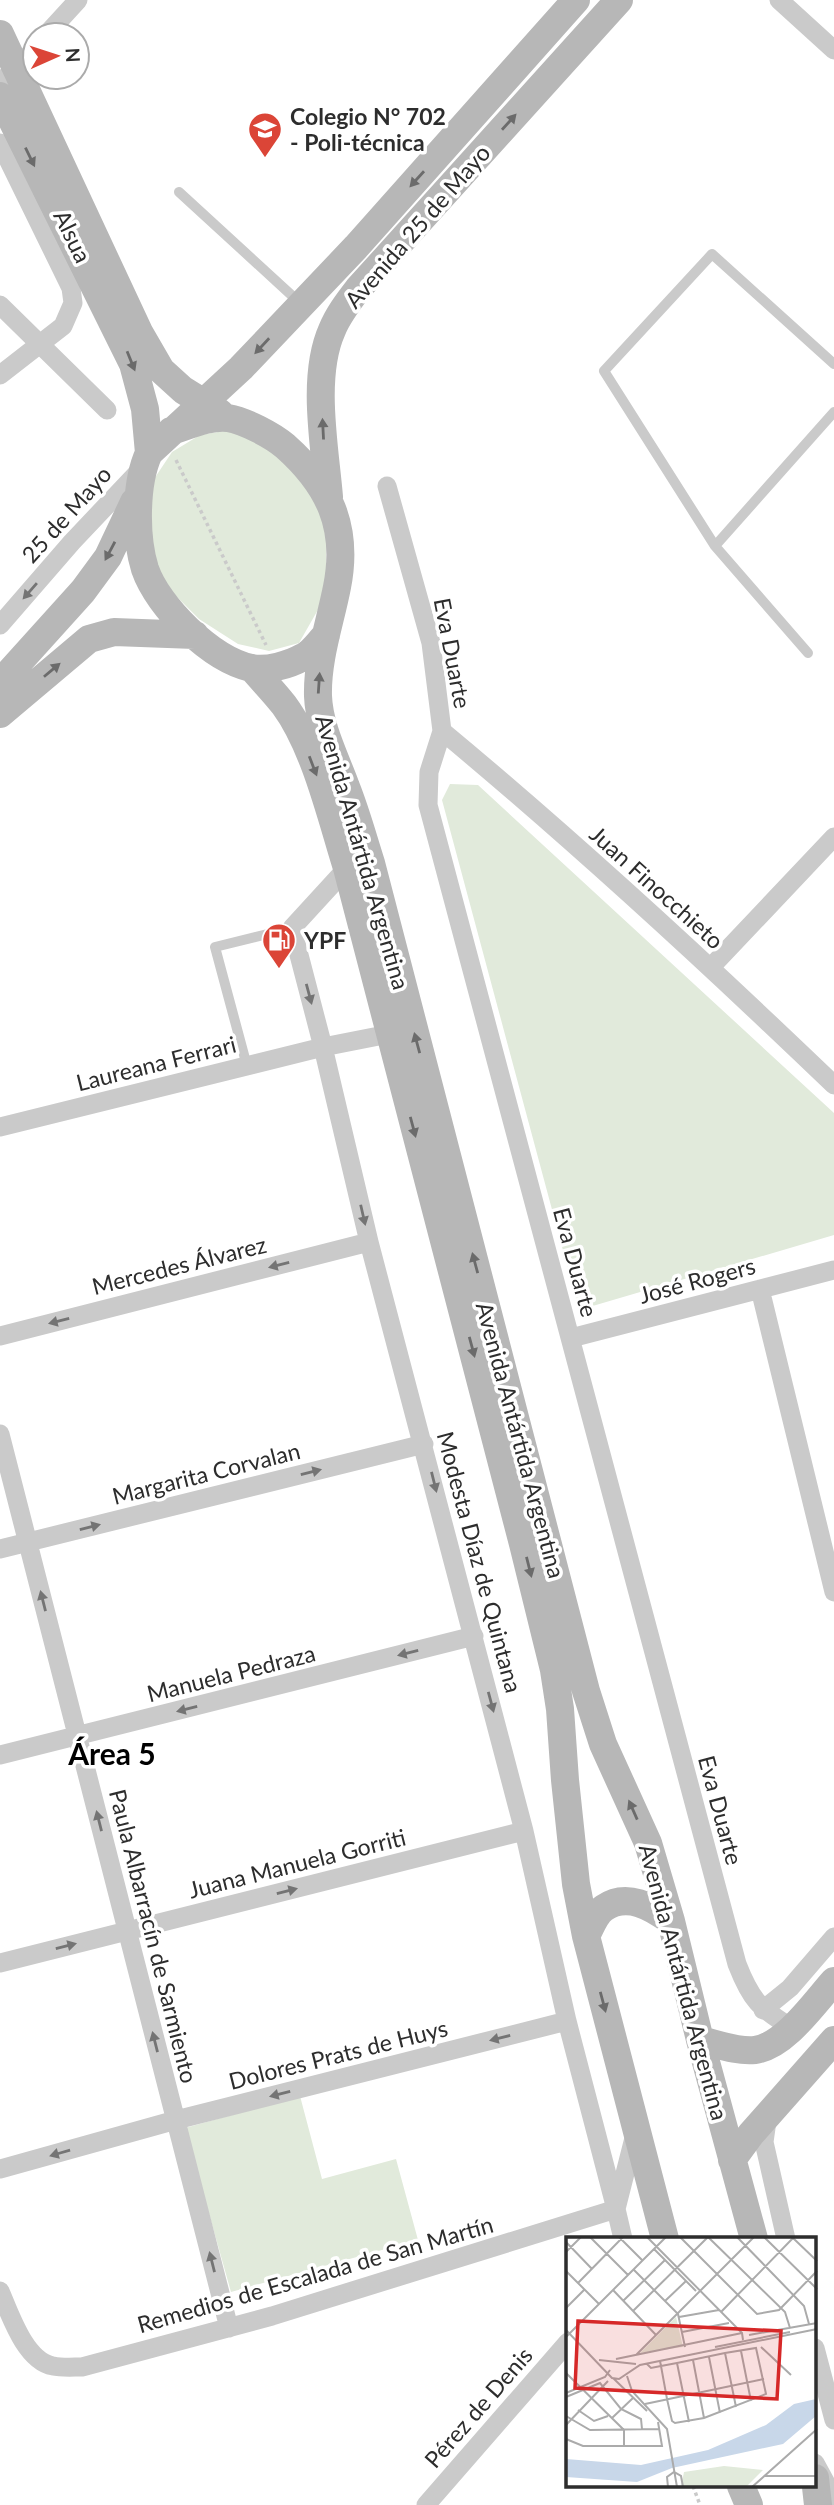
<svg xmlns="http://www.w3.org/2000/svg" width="834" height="2505" font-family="Lato,sans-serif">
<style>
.green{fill:#e1eadb}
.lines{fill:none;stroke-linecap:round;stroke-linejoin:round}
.path{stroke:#cacaca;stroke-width:3.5;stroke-dasharray:3.5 3.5;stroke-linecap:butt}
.service{stroke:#cacaca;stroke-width:10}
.minor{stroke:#cacaca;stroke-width:19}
.secondary{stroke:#b7b7b7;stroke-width:28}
.oneway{fill:#6b6b6b}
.oneway2{fill:#747474}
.labels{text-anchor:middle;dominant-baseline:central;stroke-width:7;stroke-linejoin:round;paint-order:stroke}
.poi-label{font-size:23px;font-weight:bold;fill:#2d2d2d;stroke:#fff;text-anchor:start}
.street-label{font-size:23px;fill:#2d2d2d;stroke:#fff}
.district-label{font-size:30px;font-weight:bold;fill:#000;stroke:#fff}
.inset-road{fill:none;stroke:#ababab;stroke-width:2}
.view{fill:#d62828;fill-opacity:0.15;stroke:#d62828;stroke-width:3.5}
.inset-edge{fill:none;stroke:#2d2d2d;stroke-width:3.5}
</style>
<rect width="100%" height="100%" fill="#fff"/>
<path class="green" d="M230 430 281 455 317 499 326 532V574L319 608 299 643 269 651 238 644 199 619 161 581 146 532 154 479 172 452 200 435Z
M450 784 478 785 834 1113V1235L579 1310 442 800Z
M300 2096 322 2179 396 2159 418 2240 231 2292 185 2128Z"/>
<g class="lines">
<path class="path" d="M176 460 266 645
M693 2486 700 2505"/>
<path class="service" d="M179 192 300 303
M715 546 834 412
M808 653 715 546 604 371 712 254 834 364
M247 1066 215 947 292 928"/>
<path class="minor" d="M779 0 834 50
M46 35 78 0
M0 81 16 70 35 48
M0 143 71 288 73 303 63 326 0 375
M0 305 107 410
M387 486 431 643 442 731 429 772 428 805 737 1964C751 2000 759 2008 792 2028
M0 625 72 542 142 468
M442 731C578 844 707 963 834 1085
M711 967 834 837
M0 1127 323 1047 389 1034
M760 1289 834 1592
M0 1336 369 1242
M571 1338 834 1270
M0 1434 229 2328
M0 1549 424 1444
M0 1755 474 1636
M0 1963 524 1831
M763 2010 790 1988 834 1937
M768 2114 764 2142 786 2239
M0 2169 176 2120 567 2021
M623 2239 616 2209 635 2134
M0 2291C10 2314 25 2361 53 2366 62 2368 73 2367 82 2367L272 2316 616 2209 567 2021 524 1831 369 1242 323 1047 292 928 347 868
M815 2348 834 2420
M815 2463 834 2498
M426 2505 568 2342"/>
<path class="secondary" d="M0 34 139 332 161 370 183 390 220 413
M0 96 133 364 145 409 149 453
M171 431C188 426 209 416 228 418 245 421 272 435 285 446 329 485 349 527 337 587 330 623 317 659 318 696 319 727 336 759 346 787 356 812 363 838 371 863L586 1691 603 1744 648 1843 671 1921 700 2040 754 2239
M329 497C325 448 311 377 332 330 338 315 348 302 358 289L619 0
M326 635C319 642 312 653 303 657 289 665 267 671 251 668 211 659 158 607 145 569 135 537 135 483 149 453L241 368 356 247 576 0
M252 668C262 680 274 692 284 705 315 747 331 817 347 868L523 1544 554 1670 560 1709 565 1780 576 1884 586 1936 665 2239
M0 683 83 591 108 557 134 502
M0 714 89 639 114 632 195 635
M586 1936C591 1927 595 1914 604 1908 627 1892 652 1907 671 1921
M700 2040C717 2044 737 2052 755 2050 785 2046 815 2002 834 1981
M732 2160 751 2134 834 2040
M815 2478 818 2505
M741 2486 749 2505"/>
</g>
<defs><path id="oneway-solid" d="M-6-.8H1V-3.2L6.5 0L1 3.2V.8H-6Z" transform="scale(1.75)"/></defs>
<g class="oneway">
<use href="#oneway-solid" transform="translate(509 122) rotate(-48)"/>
<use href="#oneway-solid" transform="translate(30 157) rotate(64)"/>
<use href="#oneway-solid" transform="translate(417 179) rotate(132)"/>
<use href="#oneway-solid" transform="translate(262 346) rotate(133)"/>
<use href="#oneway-solid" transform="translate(131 361) rotate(68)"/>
<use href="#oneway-solid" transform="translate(323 429) rotate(-93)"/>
<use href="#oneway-solid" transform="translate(110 551) rotate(118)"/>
<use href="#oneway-solid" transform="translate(52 670) rotate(-40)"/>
<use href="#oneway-solid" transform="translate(319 683) rotate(-86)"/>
<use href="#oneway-solid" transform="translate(313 766) rotate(69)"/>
<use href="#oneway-solid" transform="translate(417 1043) rotate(-105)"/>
<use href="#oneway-solid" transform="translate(413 1127) rotate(75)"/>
<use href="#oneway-solid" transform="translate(475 1263) rotate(-105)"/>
<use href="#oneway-solid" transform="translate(472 1347) rotate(75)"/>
<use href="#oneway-solid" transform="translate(529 1567) rotate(76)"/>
<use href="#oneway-solid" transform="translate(633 1810) rotate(-114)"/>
<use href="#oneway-solid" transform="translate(603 2002) rotate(75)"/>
</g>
<g class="oneway2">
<use href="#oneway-solid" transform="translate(30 591) rotate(131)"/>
<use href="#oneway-solid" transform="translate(309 994) rotate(75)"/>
<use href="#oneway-solid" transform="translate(363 1215) rotate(77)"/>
<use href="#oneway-solid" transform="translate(279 1265) rotate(166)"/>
<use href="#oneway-solid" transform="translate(59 1321) rotate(166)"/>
<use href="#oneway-solid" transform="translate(311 1472) rotate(-14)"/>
<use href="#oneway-solid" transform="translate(434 1482) rotate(76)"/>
<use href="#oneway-solid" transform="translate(90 1527) rotate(-14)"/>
<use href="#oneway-solid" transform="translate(43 1601) rotate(-104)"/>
<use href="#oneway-solid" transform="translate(408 1653) rotate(166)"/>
<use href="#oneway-solid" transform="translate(491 1702) rotate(75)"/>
<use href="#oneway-solid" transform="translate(187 1709) rotate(166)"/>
<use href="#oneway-solid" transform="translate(99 1821) rotate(-104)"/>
<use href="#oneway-solid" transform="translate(287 1891) rotate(-14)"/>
<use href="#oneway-solid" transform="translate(66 1946) rotate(-14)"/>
<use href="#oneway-solid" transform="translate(500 2038) rotate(166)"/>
<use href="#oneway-solid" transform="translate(155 2042) rotate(-104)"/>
<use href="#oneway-solid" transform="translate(280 2094) rotate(166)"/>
<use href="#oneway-solid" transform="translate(60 2153) rotate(164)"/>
<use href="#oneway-solid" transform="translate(212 2262) rotate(-104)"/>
</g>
<defs>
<g id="school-pin" transform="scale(1.75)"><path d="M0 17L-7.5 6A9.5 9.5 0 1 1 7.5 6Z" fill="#db4537" stroke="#fff"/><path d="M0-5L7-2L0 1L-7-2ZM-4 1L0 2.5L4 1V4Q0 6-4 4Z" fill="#fff"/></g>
<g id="fuel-pin" transform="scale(1.75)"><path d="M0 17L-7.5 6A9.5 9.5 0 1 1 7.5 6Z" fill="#db4537" stroke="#fff"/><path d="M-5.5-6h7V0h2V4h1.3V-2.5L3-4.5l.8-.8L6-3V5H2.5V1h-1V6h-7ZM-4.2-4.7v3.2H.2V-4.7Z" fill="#fff"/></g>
</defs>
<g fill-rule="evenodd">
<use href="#school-pin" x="265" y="129"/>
<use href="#fuel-pin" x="279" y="940"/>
</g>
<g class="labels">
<g class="poi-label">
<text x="290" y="116">Colegio N° 702<tspan x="290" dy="26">- Poli-técnica</tspan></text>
<text x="304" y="940">YPF</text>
</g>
<g class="street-label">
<text transform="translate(417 226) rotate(-49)">Avenida 25 de Mayo</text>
<text transform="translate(73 236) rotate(64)">Alsua</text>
<text transform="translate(66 514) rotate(-48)">25 de Mayo</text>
<text transform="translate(453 653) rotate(79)">Eva Duarte</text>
<text transform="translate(363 852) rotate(74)">Avenida Antártida Argentina</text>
<text transform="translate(657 887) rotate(42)">Juan Finocchieto</text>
<text transform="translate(156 1063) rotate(-14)">Laureana Ferrari</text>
<text transform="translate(576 1262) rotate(75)">Eva Duarte</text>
<text transform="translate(179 1265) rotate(-14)">Mercedes Álvarez</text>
<text transform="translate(697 1280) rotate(-15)">José Rogers</text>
<text transform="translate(521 1440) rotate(75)">Avenida Antártida Argentina</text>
<text transform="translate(206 1473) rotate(-14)">Margarita Corvalan</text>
<text transform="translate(480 1562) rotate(75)">Modesta Díaz de Quintana</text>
<text transform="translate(231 1673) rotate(-14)">Manuela Pedraza</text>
<text transform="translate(721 1810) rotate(75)">Eva Duarte</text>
<text transform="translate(297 1863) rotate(-14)">Juana Manuela Gorriti</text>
<text transform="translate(154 1936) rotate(76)">Paula Albarracín de Sarmiento</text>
<text transform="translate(684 1982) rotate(75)">Avenida Antártida Argentina</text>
<text transform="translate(338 2054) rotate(-14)">Dolores Prats de Huys</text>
<text transform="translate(315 2274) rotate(-16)">Remedios de Escalada de San Martín</text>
<text transform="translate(478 2407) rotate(-49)">Pérez de Denis</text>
</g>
<g class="district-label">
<text x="112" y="1753">Área 5</text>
</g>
</g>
<g transform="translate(566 2237)">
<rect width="250" height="250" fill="#fff"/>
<path d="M110 80 117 110 74 116ZM158 229 197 233 180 250H115L118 235Z" fill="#e1eadb"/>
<path d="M250 162V179L217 207 106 231 71 245 0 240V222L75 228 142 213 200 188 228 167Z" fill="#c8d7e9"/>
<path class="inset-road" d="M24 0 62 38M53 0 77 24M81 0 176 96 177 103M114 0 191 77 213 73 251 34M142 0 219 75 224 91M171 0 238 69 243 87M198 0 251 52M227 1 251 24M0 5 26 32M88 12 130 54M0 15 15 0M68 33 112 77 119 110M0 34 33 67M12 46 57 0M47 53 90 98M57 64 99 23M99 64 120 44M0 71 19 52M67 74 142 0M155 75 228 0M113 80 153 73M0 93 46 141 53 142 74 128 251 92M116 95 163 86M183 98 251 86M0 100 100 0M149 110 224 95M195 110 225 138M175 114 185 164M159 116 170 170M70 118 188 0M143 120 154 176M50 122 176 96M33 123 70 127M127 123 138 181M111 126 123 185M81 127 85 131 95 129 111 126 159 116 190 111 200 157 138 181 109 186 106 184 101 162 95 129 94 124M0 136 58 193V209M61 139 66 154 101 192 111 250M47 141 81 174M0 156 39 140 44 133M0 160 34 146 55 172 75 182 76 192M79 167 198 142M12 173 28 184 42 179M0 179 24 193 94 192M46 181 67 161M0 188 42 144M0 202 17 209H96L92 185M198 239H251M102 250 101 240 108 235 115 239 117 250M186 250 251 192"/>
<path class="view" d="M12 84 215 94 211 162 9 151Z"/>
<rect width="250" height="250" class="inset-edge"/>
</g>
<g transform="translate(56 56) rotate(87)"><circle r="33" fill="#ffffff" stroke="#ababab" stroke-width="2"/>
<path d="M0-5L12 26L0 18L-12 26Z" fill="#db4537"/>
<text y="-10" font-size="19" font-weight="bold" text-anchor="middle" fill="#2d2d2d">N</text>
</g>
</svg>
